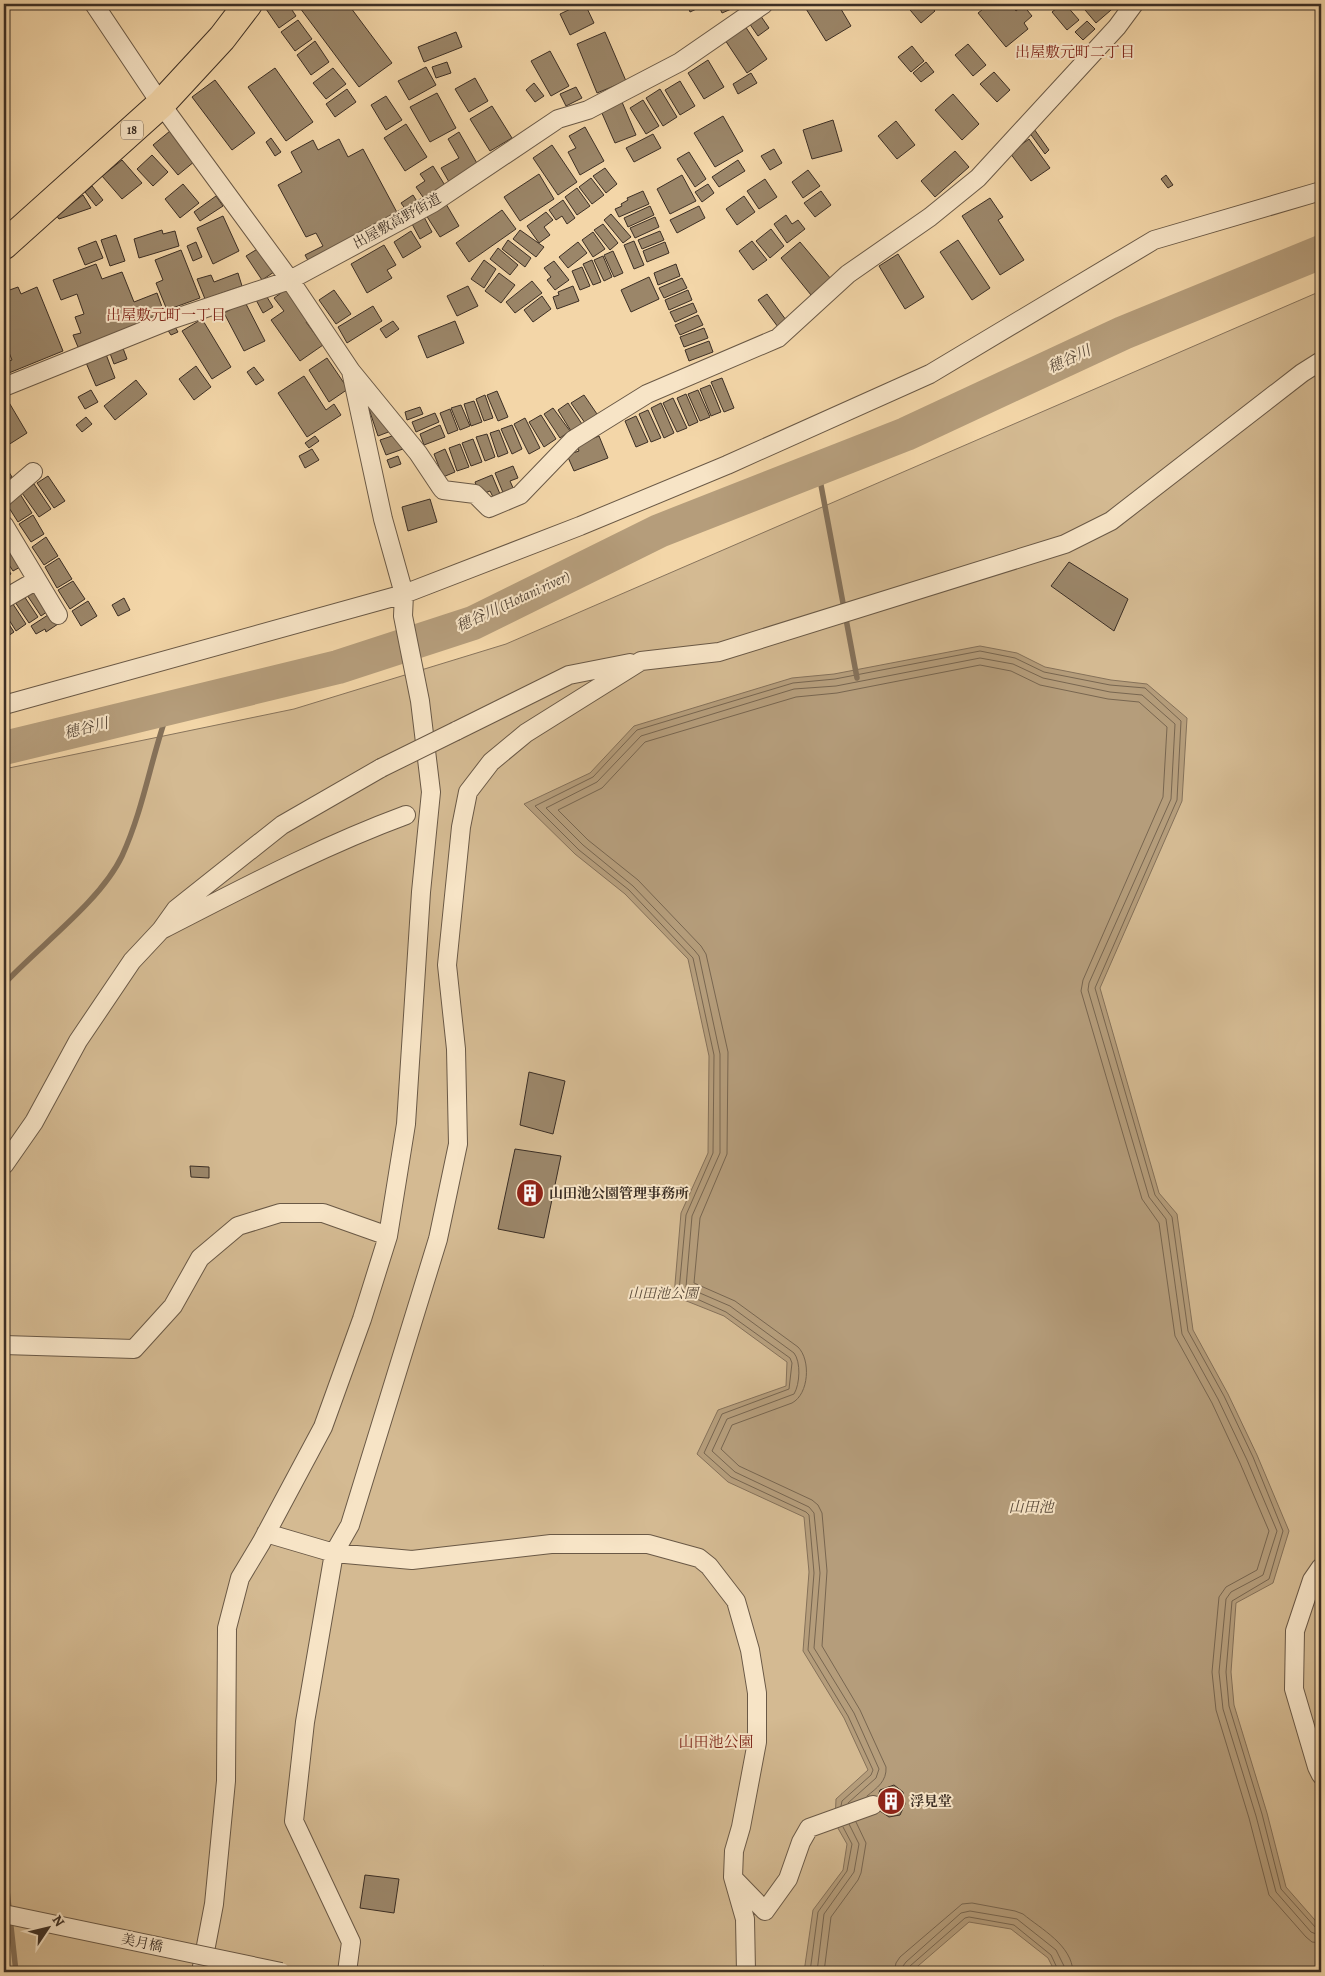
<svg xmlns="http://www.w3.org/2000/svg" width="1325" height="1976" font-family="Alegreya,'Noto Serif JP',serif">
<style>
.green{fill:#d4ba92;stroke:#88745c}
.water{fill:#b59d7b;stroke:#857159}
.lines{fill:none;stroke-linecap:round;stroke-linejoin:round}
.shore{stroke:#786650;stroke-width:1}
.stream{stroke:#857159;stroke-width:5.5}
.river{stroke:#b59d7b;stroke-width:34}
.building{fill:#9b8669;stroke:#3c2f25}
.street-casing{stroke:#6a5946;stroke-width:20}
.primary-casing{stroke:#3c2f25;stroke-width:30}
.street{stroke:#f7e4c6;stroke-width:18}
.primary{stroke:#f3d6a8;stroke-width:28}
.street-bridge-casing{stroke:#6a5946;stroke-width:20;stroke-linecap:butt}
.street-bridge{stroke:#f7e4c6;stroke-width:18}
.labels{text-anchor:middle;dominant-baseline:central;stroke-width:4;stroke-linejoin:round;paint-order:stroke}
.shield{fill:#f7e4c6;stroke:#746555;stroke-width:1}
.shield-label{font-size:12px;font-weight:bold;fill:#3c2f25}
.street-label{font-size:14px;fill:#3c2f25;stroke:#f7e4c6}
.poi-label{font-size:14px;font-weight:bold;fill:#3c2f25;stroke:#f7e4c6;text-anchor:start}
.park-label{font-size:14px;font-style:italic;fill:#5a4b3b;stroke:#f7e4c6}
.neighbourhood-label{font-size:15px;fill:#7a1f14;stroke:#f7e4c6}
.water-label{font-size:15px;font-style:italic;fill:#5a4a3a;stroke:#f7e4c6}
</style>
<rect width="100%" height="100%" fill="#f3d6a8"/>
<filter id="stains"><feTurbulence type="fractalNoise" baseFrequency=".004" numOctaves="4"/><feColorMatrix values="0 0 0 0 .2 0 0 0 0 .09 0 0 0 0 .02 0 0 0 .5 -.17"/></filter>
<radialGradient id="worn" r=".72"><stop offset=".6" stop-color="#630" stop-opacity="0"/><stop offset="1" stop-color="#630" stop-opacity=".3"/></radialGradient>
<path class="green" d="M1321 291V1972H4V769L294 709 506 644Z"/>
<path class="water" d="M980 646 1017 653 1045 667 1111 680 1147 684 1187 718 1182 801 1100 988 1159 1193 1177 1214 1193 1330 1228 1394 1257 1455 1289 1531 1273 1583 1236 1603 1231 1672 1234 1705 1267 1813 1286 1887 1321 1927V1970L1318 1972H1055L1048 1958 1011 1929 969 1922 911 1972H804L813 1910 843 1870 847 1844 835 1823 836 1799 868 1770 844 1718 803 1651 809 1572 804 1517 728 1482 697 1454 718 1410 786 1386 787 1362 724 1316 674 1296 681 1213 708 1153 709 1056 688 959 625 894 575 854 524 804 590 773 634 726 792 678 834 674Z"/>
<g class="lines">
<path class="shore" d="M867 1796C877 1788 887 1781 886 1767L860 1710 822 1646 827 1571 822 1513 818 1505 812 1500 739 1466 721 1449 732 1425 792 1403C809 1394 811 1360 798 1347L735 1301 694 1283 700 1218 727 1154 728 1052 706 954 701 946 638 880 588 840 558 810 602 788 645 742 796 697 837 693 980 665 1011 671 1040 685 1108 699 1139 702 1167 727 1163 797 1083 980 1081 991 1142 1199 1159 1223 1175 1336 1212 1403 1240 1463 1269 1531 1257 1570 1226 1587 1219 1597 1212 1672 1216 1710 1249 1818 1269 1895 1306 1937 1312 1942 1321 1943
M848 1803 876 1778 879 1769 854 1713 814 1648 820 1573 814 1513 809 1507 735 1472 712 1451 727 1419 794 1394C800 1384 801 1362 794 1353L730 1306 686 1287 692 1216 720 1153V1054L699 956 695 951 633 886 583 845 546 808 597 782 641 736 794 689 836 686 980 658 1013 664 1043 678 1110 692 1142 695 1175 724 1171 799 1089 983 1088 990 1149 1197 1166 1219 1182 1334 1218 1399 1247 1460 1277 1531 1263 1575 1231 1592 1226 1599 1219 1672 1223 1709 1256 1816 1276 1892 1311 1932 1321 1936
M841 1806 842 1801 871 1775 873 1770 848 1716 808 1650 814 1573 809 1515 806 1512 731 1477 704 1453 722 1414 789 1389 792 1363 790 1358 726 1312 679 1291 686 1215 713 1153 714 1055 693 958 629 890 579 850 535 806 593 777 637 730 793 683 835 679 980 651 1015 658 1044 672 1110 685 1145 688 1181 721 1177 800 1095 988 1155 1195 1172 1217 1188 1331 1224 1396 1253 1457 1283 1531 1269 1579 1232 1601 1226 1672 1229 1706 1262 1814 1281 1889 1316 1928 1321 1929
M810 1972 818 1912 847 1871 852 1844 843 1827
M817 1972 824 1914 854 1872 859 1844 849 1824
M824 1972 831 1917 858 1880 861 1873 866 1843 856 1822
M894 1972 896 1963 900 1957 962 1904 972 1903 1015 1911 1023 1914C1041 1929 1072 1945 1073 1972
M902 1972 903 1966 906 1962 961 1913 970 1911 1017 1919 1056 1950 1064 1966 1065 1972
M908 1972 910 1966 965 1918 969 1917 1014 1925 1051 1955 1059 1972"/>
<path class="stream" d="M818 469 857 678
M4 984C39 946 100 902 122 856 144 808 151 757 169 708
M4 1863 16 1972"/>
<path class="river" d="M4 748 338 667 473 623 659 531 906 434 1123 333 1321 252"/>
</g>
<path class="building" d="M274 4H288L296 16 279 28 266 9Z
M297 4H348L392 63 359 87Z
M581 4H585L594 23 570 35 560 14Z
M687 4H707L690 12Z
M718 4H735L736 7 722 13Z
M803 4H838L851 26 826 41Z
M905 4H929L935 11 921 23Z
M985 4H1010L1016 11 1023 5 1032 16 1024 23 1028 29 1006 47 978 13 987 6Z
M1062 4H1065L1079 20 1067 30 1052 12Z
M1080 4H1118L1096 23Z
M760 15 769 28 758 36 749 23Z
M298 20 312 39 295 51 281 32Z
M1087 21 1095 29 1083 40 1075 32Z
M745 26 767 59 747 73 725 40Z
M456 32 462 47 424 62 418 47Z
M605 32 626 81 597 93 577 44Z
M315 41 329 62 311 75 297 55Z
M968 44 986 65 973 76 955 55Z
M912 46 924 61 911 72 898 57Z
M550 51 569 86 551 96 531 61Z
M708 60 724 87 704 99 688 73Z
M447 62 451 73 436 78 432 67Z
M926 62 934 72 921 82 913 73Z
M426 67 436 85 409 100 398 81Z
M275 68 313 122 286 141 248 87Z
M333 68 346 84 326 99 313 83Z
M994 72 1010 90 997 102 980 84Z
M751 73 757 83 738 94 733 84Z
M475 78 488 101 469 112 455 89Z
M215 80 255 133 232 150 192 97Z
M680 81 695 106 680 115 665 90Z
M534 83 544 96 535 102 526 90Z
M576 87 582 98 566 106 560 94Z
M347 89 356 102 335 117 326 104Z
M660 89 677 117 663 126 646 98Z
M437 93 456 128 430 142 410 107Z
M953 94 979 124 962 140 935 110Z
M386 96 402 120 386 130 371 105Z
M643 100 659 126 646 134 630 108Z
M622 102 636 135 615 143 601 111Z
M492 106 512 138 490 151 470 119Z
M723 116 743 151 715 167 694 133Z
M833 120 842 151 812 159 803 130Z
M896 121 915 145 897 159 878 136Z
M406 124 427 157 405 171 384 138Z
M585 127 604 161 580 175 568 152 576 148 569 136Z
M1034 129 1049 150 1045 154 1029 132Z
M170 131 195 161 178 175 153 145Z
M459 132 478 165 449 182 441 168 459 158 448 139Z
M653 134 661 148 634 162 626 148Z
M271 138 281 152 275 156 266 142Z
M339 139 348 157 363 149 400 218 311 266 305 255 323 246 316 233 306 237 278 185 302 172 291 152 313 140 318 150Z
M1029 139 1050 168 1031 181 1010 153Z
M552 145 577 182 558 195 533 158Z
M774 149 782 163 770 170 761 156Z
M955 151 969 167 935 197 921 181Z
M689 152 706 179 695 187 677 159Z
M152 155 168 172 153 186 137 169Z
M122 160 142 183 122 199 102 176Z
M738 160 745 171 719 187 712 177Z
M433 166 446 187 425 200 416 187 425 181 420 174Z
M605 168 617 184 606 193 593 176Z
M808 170 820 186 803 198 792 182Z
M539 174 554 199 520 221 504 197Z
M682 175 696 201 670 214 657 189Z
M1166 175 1173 185 1168 188 1161 179Z
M591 178 604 195 592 204 579 187Z
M765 179 777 197 759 209 747 191Z
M183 184 199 203 180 218 165 199Z
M708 184 714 193 702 202 695 192Z
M92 186 103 200 96 206 85 192Z
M577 188 590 206 577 215 565 197Z
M643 191 649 204 619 217 615 209 622 206 621 204 628 200 627 198Z
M821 191 831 205 815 217 804 203Z
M83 195 91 208 59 219 56 215Z
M413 195 418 203 406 210 401 203Z
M216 196 223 206 200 221 194 212Z
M744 196 755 212 737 225 726 209Z
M990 198 1003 217 998 220 1024 260 1000 275 962 216Z
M563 200 575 218 567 224 562 216 556 220 549 210Z
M446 204 459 226 440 237 426 215Z
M650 206 654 215 628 227 624 218Z
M699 206 705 218 677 233 670 220Z
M502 210 516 229 469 262 456 243Z
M546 212 553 220 544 227 550 235 539 243 527 226Z
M611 214 631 237 623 243 604 220Z
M786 215 792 224 798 220 805 229 787 243 774 224Z
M223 216 239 251 213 264 197 228Z
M424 217 432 232 420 239 412 224Z
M655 217 659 227 635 238 630 228Z
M603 224 618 243 610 250 594 230Z
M771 229 784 246 770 258 756 241Z
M162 230 163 234 175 231 179 246 139 258 134 239Z
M520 230 544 247 536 257 513 239Z
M411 231 421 247 403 258 394 242Z
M660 231 664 240 642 249 638 240Z
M593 232 605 249 593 257 582 240Z
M116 235 125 261 110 266 101 240Z
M508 240 531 258 525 267 502 249Z
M958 240 990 288 972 300 940 252Z
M96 241 103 258 85 265 78 248Z
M634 241 644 265 634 269 624 245Z
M752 241 767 260 753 270 739 251Z
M196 242 202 257 193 261 187 246Z
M578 242 587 253 568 268 559 257Z
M665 242 669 253 647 262 643 251Z
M800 242 831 279 811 295 781 258Z
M384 245 396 265 387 270 392 278 367 293 351 264Z
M259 248 274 272 262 280 246 256Z
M498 248 518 265 510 275 490 259Z
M181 250 200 298 167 310 156 283 163 280 155 260Z
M613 251 623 273 614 277 604 255Z
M898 254 924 297 905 309 879 266Z
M603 256 612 277 604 281 594 260Z
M484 260 496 269 484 288 471 279Z
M592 260 601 282 593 285 583 264Z
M554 261 569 280 555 290 547 280 551 277 544 268Z
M96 264 102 279 122 272 134 302 157 293 165 315 78 347 73 335 81 333 75 317 84 314 77 294 61 300 53 280Z
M676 264 680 276 658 285 654 273Z
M582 267 590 286 580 290 572 271Z
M238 273 242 286 205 299 197 279 211 275 214 282Z
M499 273 515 285 501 303 485 291Z
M649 277 659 299 631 312 621 290Z
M682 278 687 288 664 298 659 288Z
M532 281 542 293 515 313 506 302Z
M468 286 478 306 457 316 447 296Z
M573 286 579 301 557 309 553 297 559 295 558 292Z
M18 287 21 294 37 287 63 351 4 375V363L12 360 4 340V292Z
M288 288 310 319 306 322 323 345 300 361 271 320 284 311 274 298Z
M334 290 351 314 336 324 319 300Z
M688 290 692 300 669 310 665 300Z
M264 292 273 307 263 313 255 298Z
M767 294 786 320 778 327 758 300Z
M542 296 551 309 533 322 524 310Z
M245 302 265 341 244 351 224 313Z
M693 303 697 312 675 322 670 312Z
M373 306 382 321 347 343 338 327Z
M698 315 703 325 680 335 675 325Z
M202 319 231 367 212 379 182 331Z
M393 321 399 329 386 338 380 329Z
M455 321 464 343 427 358 418 336Z
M174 325 178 332 171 335 167 329Z
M704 328 708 338 684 347 680 337Z
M709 341 713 352 689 361 685 350Z
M121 343 127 359 114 364 108 348Z
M104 349 115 378 96 386 84 358Z
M327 358 348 389 329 402 309 370Z
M196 366 211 387 194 400 179 379Z
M254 367 264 380 256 385 247 372Z
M304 376 326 410 334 404 341 415 307 437 278 393Z
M722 378 734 408 724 412 711 382Z
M136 380 147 394 115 420 104 406Z
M710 385 721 412 711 416 700 389Z
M91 390 98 402 85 409 78 397Z
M698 390 710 417 700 421 688 394Z
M497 391 508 417 498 421 487 395Z
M4 394 27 433 5 447 4 445Z
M686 394 698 422 689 426 677 398Z
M485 395 493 418 484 421 476 399Z
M584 395 597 414 585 423 571 403Z
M673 398 687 428 677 432 663 403Z
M474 401 482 422 471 426 464 404Z
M568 403 582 424 571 431 558 410Z
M661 403 674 433 664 438 651 408Z
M461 405 470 426 460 430 451 408Z
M375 407 391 431 378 436 369 409Z
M420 407 423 414 407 420 405 412Z
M553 408 570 431 560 438 544 414Z
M450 409 458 430 448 434 440 413Z
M648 410 661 438 651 442 639 414Z
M435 413 439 422 416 432 412 422Z
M541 415 556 439 544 447 529 422Z
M636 416 648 442 636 447 625 421Z
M86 417 92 424 82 432 76 425Z
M525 418 540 448 529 454 514 424Z
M440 425 445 437 424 445 420 434Z
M512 425 522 449 512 454 501 429Z
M499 430 508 453 498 457 490 433Z
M398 434 403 449 386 455 380 440Z
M487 434 495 457 485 461 476 437Z
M315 436 319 441 309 448 305 443Z
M599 436 608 458 574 471 567 455 579 451 576 445Z
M473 439 482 462 471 466 462 443Z
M460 444 469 467 457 471 449 448Z
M312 449 319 460 305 468 299 456Z
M445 449 455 472 443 477 434 454Z
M398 456 401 464 390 468 387 460Z
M4 464 12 477 4 482Z
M513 466 518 478 510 481 514 490 504 495 495 473Z
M492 475 500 494 493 497 490 491 480 495 475 482Z
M48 476 65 501 54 508 37 483Z
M34 484 51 509 39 517 22 493Z
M20 494 32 513 18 522 6 503Z
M430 499 437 522 408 531 402 507Z
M33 515 44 534 31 542 19 524Z
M46 537 58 556 44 565 32 547Z
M7 543 22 566 13 571 4 557V545Z
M59 558 72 579 57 588 45 567Z
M4 562 11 574 4 578Z
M1069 562 1128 599 1114 631 1051 586Z
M73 581 85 599 70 609 58 590Z
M37 588 51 609 41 616 25 592Z
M22 593 38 617 29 623 13 599Z
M124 598 130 610 118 616 112 605Z
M11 601 26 624 16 631 4 612V606Z
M88 601 97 616 81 626 72 611Z
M51 613 58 624 46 632 45 629 36 634 31 626Z
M4 617 14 632 5 638 4 637Z
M529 1072 565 1081 553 1134 520 1125Z
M515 1149 561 1156 544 1238 498 1229Z
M190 1166 209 1167V1178L191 1177Z
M894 1785 903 1792 905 1804 900 1815 889 1817 880 1811 877 1799 880 1790Z
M365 1875 399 1879 394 1913 360 1908Z
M544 1966 548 1972H533Z"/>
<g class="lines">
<g class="street-casing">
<path id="street" d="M94 4 161 104 290 280 351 371 418 453 440 486 443 490 475 494 489 508 520 495 573 440 647 394 778 338 848 274 930 217 978 178 1117 27 1134 4
M4 387 173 319 290 280 433 203 558 119 588 110 680 62 764 4
M4 497 33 472
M4 525 58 615
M4 599 37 580
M4 705 404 594 580 526 727 465 930 374 1154 240 1321 191
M456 731 569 675 630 663
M163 929C243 888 322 846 406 815
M4 1165 34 1122 78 1041 132 961 161 930 176 909 282 825 381 768
M4 1345 134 1349 173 1306 200 1258 238 1226 280 1213H323L388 1236
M266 1533 334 1553 412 1560 551 1544H648L699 1558 709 1566 736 1601 750 1650 757 1693V1742L741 1827 734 1851 733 1877 745 1919 746 1972
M1321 1567 1312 1580 1295 1631 1294 1689 1317 1767 1321 1775
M736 1881 765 1911 788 1879 801 1842 809 1828 873 1805
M201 1972 214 1904 226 1781 227 1628 240 1578 261 1543 323 1427 362 1319 388 1236 406 1124 421 892 431 792 420 701 403 616 404 594 383 519 351 371
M347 1972 351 1942 294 1821 305 1722 334 1553 350 1525 438 1239 458 1144 456 1049 447 965 461 827 468 792 491 762 526 733 641 661 719 652 1065 544 1111 521 1302 373 1321 361"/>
</g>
<g class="primary-casing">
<path id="primary" d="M4 245 161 104 222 38 248 4"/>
</g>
<use href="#street" class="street"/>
<use href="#primary" class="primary"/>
<g class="street-bridge-casing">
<path id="street-bridge" d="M381 768 456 731
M4 1914 281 1972"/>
</g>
<use href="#street-bridge" class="street-bridge"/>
</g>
<defs>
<g id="building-disc" transform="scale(1.4375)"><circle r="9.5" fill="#8f2418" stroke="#f7e4c6"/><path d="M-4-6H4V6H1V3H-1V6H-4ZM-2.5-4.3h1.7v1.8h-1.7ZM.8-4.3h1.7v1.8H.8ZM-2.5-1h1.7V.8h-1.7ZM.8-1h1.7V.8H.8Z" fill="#fff"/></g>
</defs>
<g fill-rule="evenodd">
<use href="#building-disc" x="530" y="1193"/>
<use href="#building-disc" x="891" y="1801"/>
</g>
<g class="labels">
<rect class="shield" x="121" y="120.5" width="22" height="19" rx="4"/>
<g class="shield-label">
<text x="132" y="130">18</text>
</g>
<g class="street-label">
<text transform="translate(397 221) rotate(-29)">出屋敷高野街道</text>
<text transform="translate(142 1943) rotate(12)">美月橋</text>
</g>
<g class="poi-label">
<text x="549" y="1193">山田池公園管理事務所</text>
<text x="910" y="1801">浮見堂</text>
</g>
<g class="park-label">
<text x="663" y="1293">山田池公園</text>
</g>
<g class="neighbourhood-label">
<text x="1075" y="52">出屋敷元町二丁目</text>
<text x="166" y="315">出屋敷元町一丁目</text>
<text x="716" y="1742">山田池公園</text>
</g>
<g class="water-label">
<text transform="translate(1069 359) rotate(-25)">穂谷川</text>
<text transform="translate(513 601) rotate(-25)">穂谷川 (Hotani river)</text>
<text transform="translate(86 728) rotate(-14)">穂谷川</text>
<text x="1031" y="1507">山田池</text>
</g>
</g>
<rect width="1325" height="1976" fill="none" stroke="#f3d6a8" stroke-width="20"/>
<rect x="5" y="5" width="1315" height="1966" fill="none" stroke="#3c2f25" stroke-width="2.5"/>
<rect x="10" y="10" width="1305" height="1956" fill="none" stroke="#3c2f25"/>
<g transform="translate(48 1928) rotate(55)" stroke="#f7e4c6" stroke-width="4" paint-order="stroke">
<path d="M0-4L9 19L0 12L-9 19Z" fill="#3c2f25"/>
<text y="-8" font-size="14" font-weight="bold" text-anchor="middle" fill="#3c2f25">N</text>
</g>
<rect width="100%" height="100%" filter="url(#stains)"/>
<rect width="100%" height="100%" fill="url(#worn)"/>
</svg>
